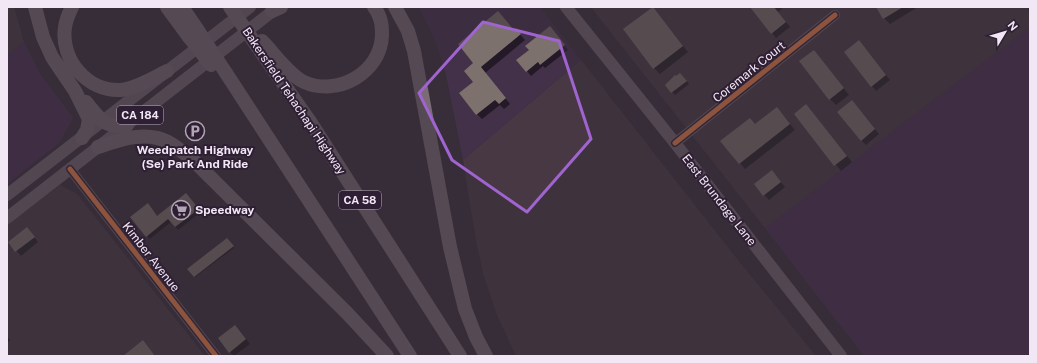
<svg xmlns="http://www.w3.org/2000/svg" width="1037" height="363" font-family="'Public Sans',sans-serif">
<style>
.built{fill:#433049}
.industrial{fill:#473844}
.green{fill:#4a3051}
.shadow{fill:#0007}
.building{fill:#7c716d}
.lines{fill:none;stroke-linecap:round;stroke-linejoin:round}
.minor{stroke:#72656d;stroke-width:10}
.major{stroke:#746570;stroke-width:12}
.highway{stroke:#7a6b75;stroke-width:14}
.highway-bridge{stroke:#7a6b75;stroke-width:14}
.cycleway-casing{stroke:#2f1f34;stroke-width:8}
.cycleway{stroke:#f48246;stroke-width:5}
.marked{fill:none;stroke:#9f64cf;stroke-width:3;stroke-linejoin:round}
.labels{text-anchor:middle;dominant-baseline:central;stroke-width:4;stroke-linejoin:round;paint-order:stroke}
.shield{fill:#2f1f34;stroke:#b8abbb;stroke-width:1}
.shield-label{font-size:11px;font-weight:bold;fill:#f2e7f5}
.street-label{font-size:12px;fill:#f2e7f5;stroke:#2f1f34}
.poi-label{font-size:12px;font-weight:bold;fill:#f2e7f5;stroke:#2f1f34}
</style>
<rect width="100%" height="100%" fill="#372e39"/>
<path class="built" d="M419 7H540L581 60 463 160 446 75 436 42Z"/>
<path class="industrial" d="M7 7H14L24 42 7 55Z
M591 7H1027L1030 15V27L765 228Z
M581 60 734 255 816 356H516L497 315 483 273 476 240 463 160Z
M60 185 77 194 205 356H7V225Z"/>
<path class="green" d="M1030 27V356H864L765 228Z
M24 42 40 74 73 118 59 143 7 184V55Z"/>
<path class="shadow" d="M751 7H784L778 12 790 27 776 38Z
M877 7H918L890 24 884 18Z
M658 14 688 52 660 74 654 68Z
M516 30 525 40 485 73 510 104 504 109 500 105 482 119 477 114 474 82 466 71Z
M554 32 568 50 545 68 543 66 531 76 527 71Z
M863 46 890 80 876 91 845 52Z
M814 51 849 95 836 105 830 99Z
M683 77 689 84 675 95 666 85Z
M852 101 879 134 866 145 861 140Z
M806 106 852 162 841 171 795 114Z
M777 108 795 130 745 169 722 141 756 125Z
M776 176 785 187 769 200 755 184Z
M189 197 201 212 178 230 171 222 150 239 147 236Z
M31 233 38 242 21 256 9 242Z
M227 239 234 248 195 277 189 269Z
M240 331 250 344 234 356 230 352Z
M7 336 10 340 7 343Z"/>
<path class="building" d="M653 7 683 46 653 69 623 29Z
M750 7H774L786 22 771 34Z
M876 7H903L883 19Z
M498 11 514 30 516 28 521 34 481 67 506 98 499 104 495 100 476 115 459 93 473 82 464 71 473 63 458 44Z
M550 26 565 45 540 65 538 62 526 72 516 60 529 50 525 46Z
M859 40 886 75 871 87 844 52Z
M814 50 844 88 829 100 799 61Z
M680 73 687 81 671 93 665 85 675 75 676 76Z
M852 100 875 129 861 141 837 112Z
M806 104 847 156 834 166 794 114Z
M777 107 790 124 739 164 720 141 750 118 755 124Z
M772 170 781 182 763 196 754 184Z
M186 193 199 209 175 227 168 219 146 237 130 217 148 203 157 216Z
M27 227 35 237 15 252 8 242Z
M227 238 234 246 194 277 187 269Z
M235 325 246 339 229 353 218 338Z
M143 340 155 356H123Z"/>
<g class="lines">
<path class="minor" d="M675 143 835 15
M70 169 216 356"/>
<path class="major" d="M566 7 675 143 841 356
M7 195 250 7
M7 218 278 7"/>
<path class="highway" d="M35 7 43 37 52 57 75 91 89 119 87 130 82 138
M72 7C69 13 66 20 65 27 60 60 88 92 121 90 137 88 153 78 167 71
M167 7 189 37
M182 7 197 29
M395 7 408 31 414 51 450 247 465 309 476 337 486 356
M272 11 281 7
M262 41C274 53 289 75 304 82 337 97 381 73 382 35 382 24 381 16 374 7
M257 46 311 123 460 356
M226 73 410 356
M86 102C99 118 105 129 127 125
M98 147C119 140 146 130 168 142 176 146 185 154 193 160L347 313 387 356"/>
<path class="highway-bridge" d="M230 7 257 46
M197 29 226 73
M189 37 211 65"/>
<g class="cycleway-casing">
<path id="cycleway" d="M675 143 835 15
M70 169 216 356"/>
</g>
<use href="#cycleway" class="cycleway"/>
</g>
<path d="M0 0H1037V363H0ZM483 22 559 41 591 139 527 212 452 160 419 93Z" fill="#372e39" fill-opacity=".55" fill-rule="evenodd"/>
<path class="marked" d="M483 22 559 41 591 139 527 212 452 160 419 93Z"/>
<defs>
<g id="parking-ring" transform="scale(1)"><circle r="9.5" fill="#2f1f34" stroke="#b1a6b3" stroke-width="1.5"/><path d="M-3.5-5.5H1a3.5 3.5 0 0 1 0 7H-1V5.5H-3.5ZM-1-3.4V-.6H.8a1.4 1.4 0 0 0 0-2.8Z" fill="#b1a6b3"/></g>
<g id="supermarket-ring" transform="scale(1)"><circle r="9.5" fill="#2f1f34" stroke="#b1a6b3" stroke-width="1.5"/><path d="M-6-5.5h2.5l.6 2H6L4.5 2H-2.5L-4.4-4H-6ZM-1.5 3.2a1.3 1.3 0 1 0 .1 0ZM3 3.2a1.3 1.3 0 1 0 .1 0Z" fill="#b1a6b3"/></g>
</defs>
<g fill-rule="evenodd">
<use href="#parking-ring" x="195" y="131"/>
<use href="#supermarket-ring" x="181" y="210"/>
</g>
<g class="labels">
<g class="shield">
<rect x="117" y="106" width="46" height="18" rx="3"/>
<rect x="339" y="191" width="42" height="18" rx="3"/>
</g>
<g class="shield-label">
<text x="140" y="115">CA 184</text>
<text x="360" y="200">CA 58</text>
</g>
<g class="street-label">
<text transform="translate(749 72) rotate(-39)">Coremark Court</text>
<text transform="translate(294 101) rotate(56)">Bakersfield Tehachapi Highway</text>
<text transform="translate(719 200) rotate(52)">East Brundage Lane</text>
<text transform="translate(151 257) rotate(52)">Kimber Avenue</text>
</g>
<g class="poi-label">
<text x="195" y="150">Weedpatch Highway<tspan x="195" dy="14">(Se) Park And Ride</tspan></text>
<text x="195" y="210" text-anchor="start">Speedway</text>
</g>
</g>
<rect width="1037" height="363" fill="none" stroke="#f2e7f5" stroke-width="16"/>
<g transform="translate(1005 32) rotate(52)" stroke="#2f1f34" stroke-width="3" paint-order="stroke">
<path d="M0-3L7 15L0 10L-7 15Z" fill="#f2e7f5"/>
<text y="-6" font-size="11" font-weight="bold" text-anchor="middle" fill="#f2e7f5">N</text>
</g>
</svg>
